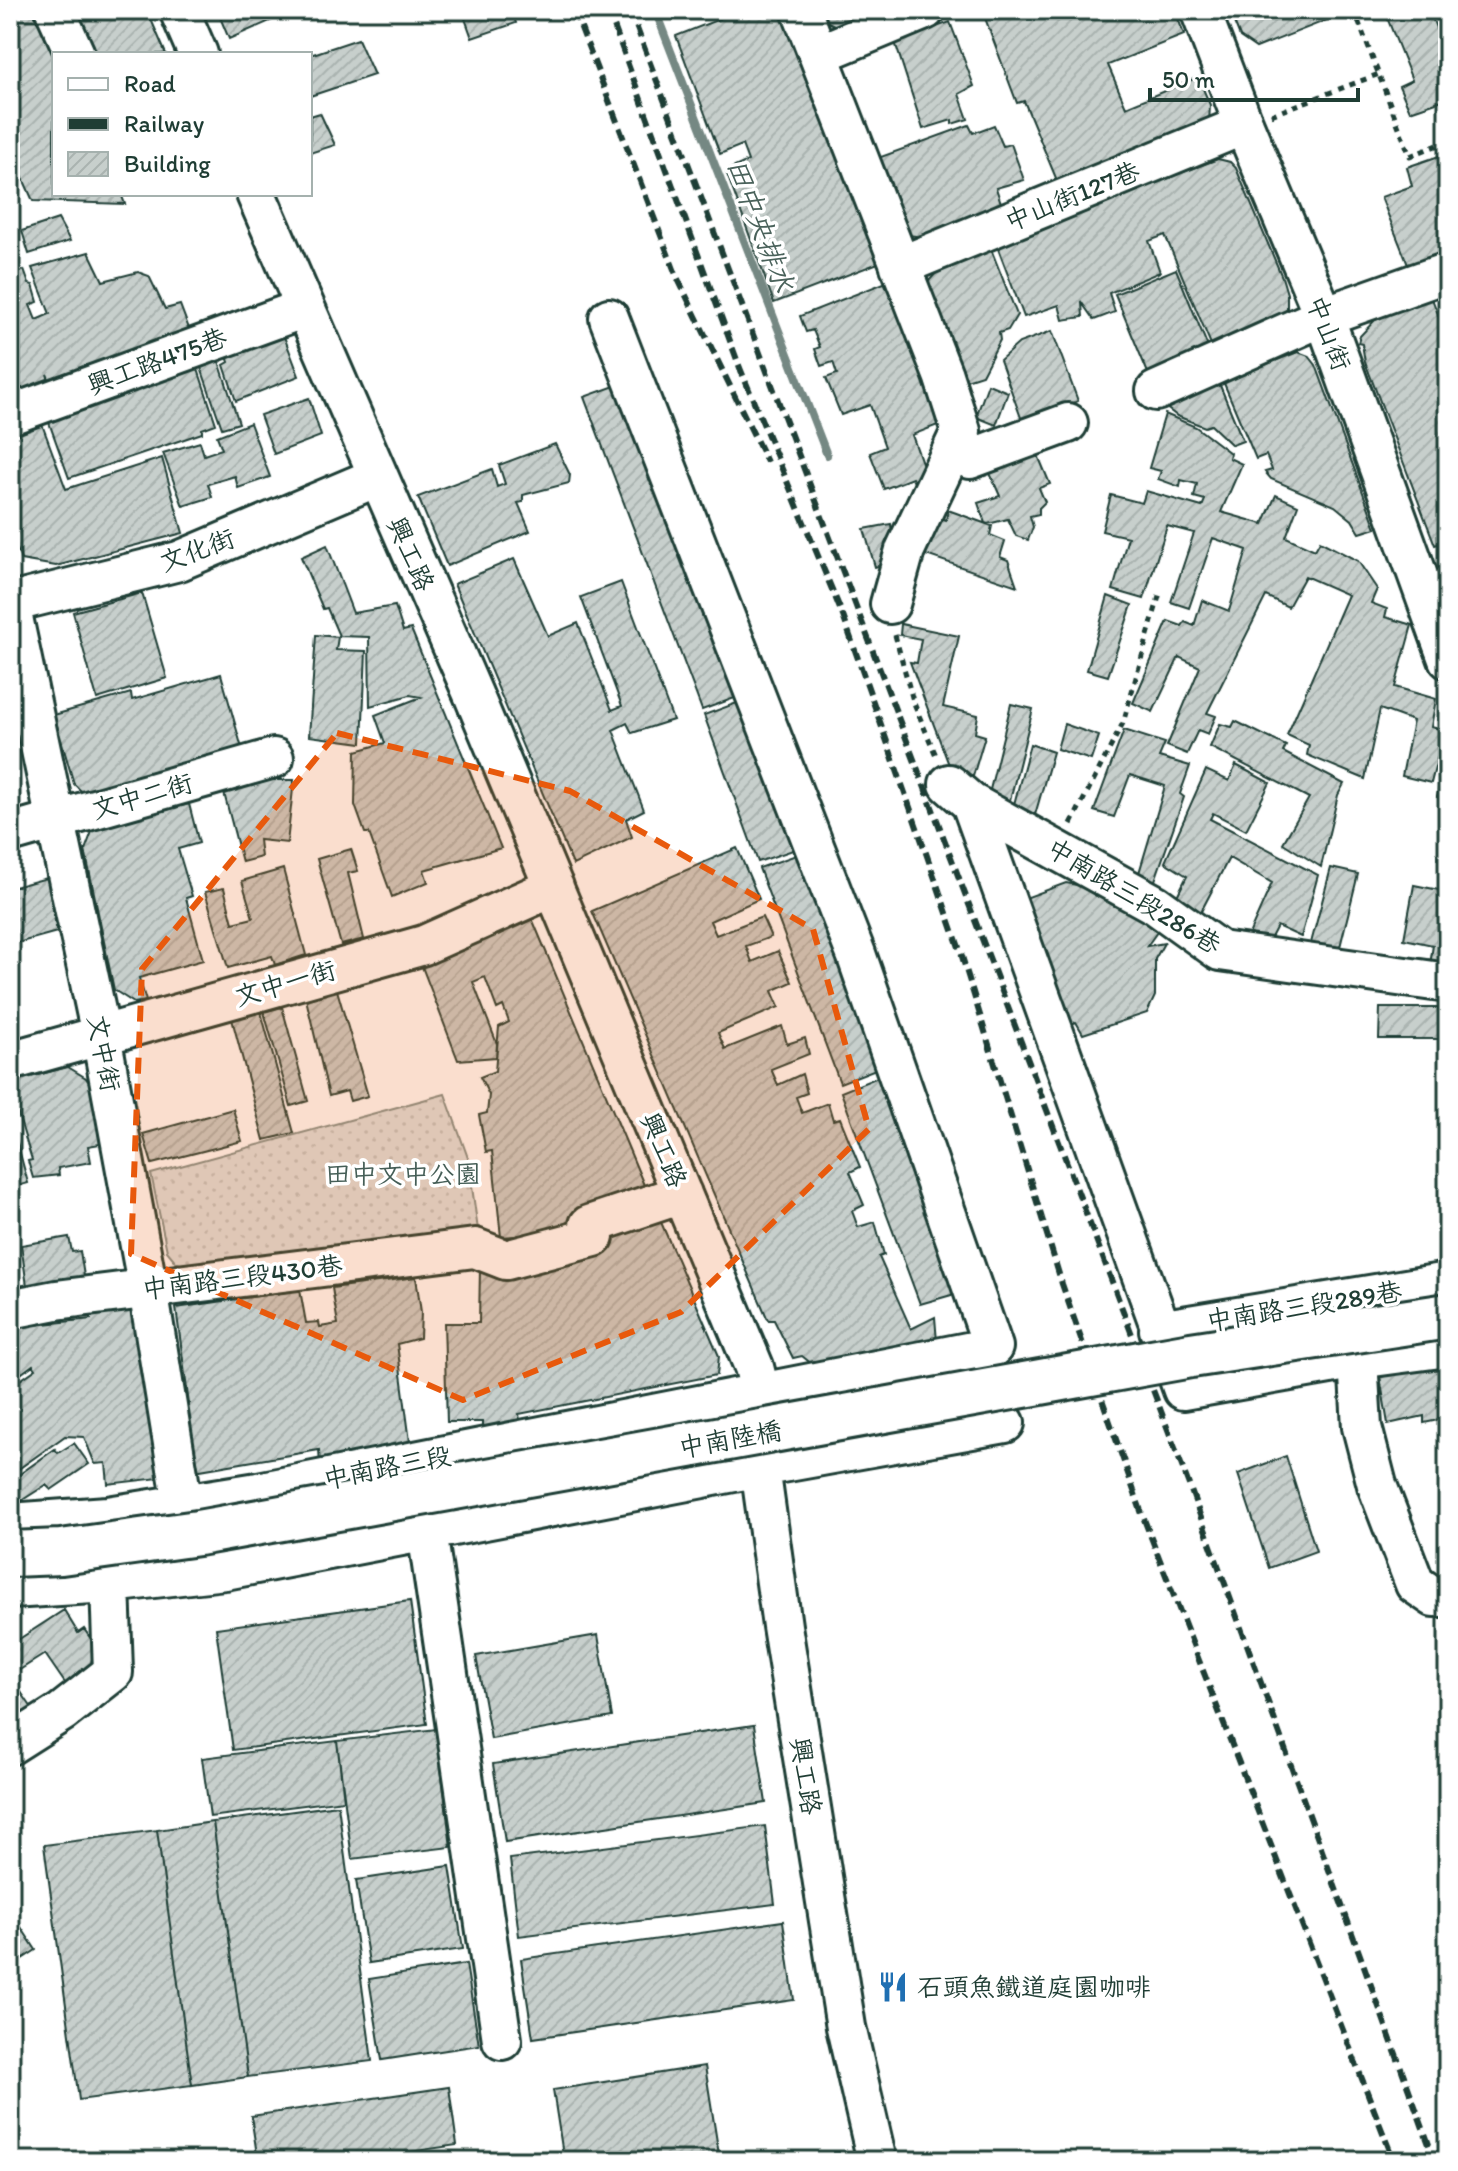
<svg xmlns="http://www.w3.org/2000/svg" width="1458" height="2171" font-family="Itim,'LXGW WenKai TC',sans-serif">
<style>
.grass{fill:url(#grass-dots);stroke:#7e908b;stroke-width:2}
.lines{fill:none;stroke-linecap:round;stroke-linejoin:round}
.stream{stroke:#758883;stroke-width:8}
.building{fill:url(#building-hatch);stroke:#1f3d34;stroke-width:2}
.minor-casing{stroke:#1f3d34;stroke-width:44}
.path{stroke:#1f3d34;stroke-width:5;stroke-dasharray:6 6;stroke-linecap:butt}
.minor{stroke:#fff;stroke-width:38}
.rail{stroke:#1f3d34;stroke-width:6;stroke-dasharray:12 6;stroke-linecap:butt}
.major-bridge-casing{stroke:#1f3d34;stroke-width:50;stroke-linecap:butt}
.major-bridge{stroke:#fff;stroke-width:44}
.marked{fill:#e8590c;fill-opacity:0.2;stroke:#e8590c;stroke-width:6;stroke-dasharray:16 10;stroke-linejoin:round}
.labels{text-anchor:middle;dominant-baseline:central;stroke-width:7;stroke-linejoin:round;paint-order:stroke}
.street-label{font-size:26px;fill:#1f3d34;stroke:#fff}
.park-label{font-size:26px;fill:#455e57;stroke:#fff}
.poi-label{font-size:26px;fill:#1f3d34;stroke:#fff;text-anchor:start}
.water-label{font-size:28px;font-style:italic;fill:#4a625b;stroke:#fff}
</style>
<defs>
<pattern id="grass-dots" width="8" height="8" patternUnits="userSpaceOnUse" patternTransform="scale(2)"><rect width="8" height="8" fill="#dee3e2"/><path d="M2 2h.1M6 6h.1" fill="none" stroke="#bec4c2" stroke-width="1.8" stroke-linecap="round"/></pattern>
<pattern id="building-hatch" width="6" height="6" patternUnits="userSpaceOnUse" patternTransform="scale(2)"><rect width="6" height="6" fill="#c7cfcc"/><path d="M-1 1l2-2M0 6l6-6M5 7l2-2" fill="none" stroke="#aab3b0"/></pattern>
</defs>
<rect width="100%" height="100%" fill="#fff"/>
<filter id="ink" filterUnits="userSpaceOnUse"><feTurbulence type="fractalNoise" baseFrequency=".0125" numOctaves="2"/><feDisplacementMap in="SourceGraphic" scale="16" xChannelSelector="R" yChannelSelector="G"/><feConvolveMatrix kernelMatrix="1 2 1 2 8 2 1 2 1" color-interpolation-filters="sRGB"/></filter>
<g filter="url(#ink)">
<path class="grass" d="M445 1094 468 1158 478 1230 196 1272 176 1262 167 1251 151 1174Z"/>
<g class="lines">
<path class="stream" d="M655 10 827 455"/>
</g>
<path class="building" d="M26 10H43L62 54H54V194H121L125 204 33 201 10 149V17Z
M73 10H147L166 54H91Z
M217 10H295L229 39Z
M462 10H511L516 23 472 38Z
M742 10H783L881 262 774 303 726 171 748 161 742 145 720 154 676 36Z
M816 10H883L840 28 822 19Z
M982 10H1175L1184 35 1108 65 1126 107 1198 77 1210 105 1209 123 1058 183 1024 101 1017 103Z
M1229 10H1344L1345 13 1256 48 1240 37Z
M1384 10H1429L1448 59V98L1410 111 1399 86 1412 80Z
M950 22 974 86 959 94 968 119 952 124V120L923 129 895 42Z
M358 39 374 75 310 96V55Z
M320 113 335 145 310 153V116Z
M969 125 973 133 994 125 1003 146 1011 144 1024 180 996 188 1003 209 923 237 908 235 878 158Z
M1442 155 1448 169V254L1410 270 1381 197 1412 186 1407 167Z
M1218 159 1230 162 1236 168 1282 277 1287 294V309L1281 320 1212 347 1165 235 1149 241 1160 272 1109 293 1115 312 1094 320 1082 303 1083 317 1063 320 1059 305 1024 317 997 246 1151 180 1152 184Z
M58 219 70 241 29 254 22 231Z
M991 249 1017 315 1008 330 999 333 1000 340 982 375 963 381 927 283 939 270Z
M89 252 103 281 138 272 149 276 165 309 180 305 191 334 54 391 47 374 52 391 10 404V260L15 273 24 270 29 284 33 285 38 302 30 305 36 320 50 314 32 268Z
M1176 269 1210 352 1150 378 1115 294Z
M889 281 943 423 912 435 926 474 917 490 912 478 884 489 870 453 885 447 870 405 841 415 826 378 837 374 833 362 821 366 815 349 820 347 813 330 806 332 800 316Z
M1431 296 1448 340V541L1435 545 1365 362 1362 344 1358 343 1360 336 1375 320Z
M280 326 299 376 236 401 224 365 229 362 224 348Z
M1052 331 1078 401 1024 426 1000 360 1019 343Z
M216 352 239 423 222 428 198 359Z
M1298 352 1309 356 1316 365 1376 528 1360 533 1352 520 1335 506 1271 479 1265 472 1272 470 1266 455 1256 459 1223 381Z
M195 360 216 424 202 429V433L69 478 46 414Z
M626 382 743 695 702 710 584 397Z
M1219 383 1243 441 1232 445 1211 425 1205 427 1177 416 1165 407Z
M988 384 1008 392 996 425 976 417Z
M309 398 321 436 274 454 260 415Z
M1165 414 1196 427 1230 453 1229 458 1242 464 1221 512 1263 524 1276 495 1298 505 1286 537 1315 550 1320 541 1358 561 1377 589 1371 603 1387 609 1385 617 1412 625 1395 687 1436 699 1431 727 1448 731V800L1437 797 1445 757 1438 756 1431 783 1402 776 1413 721 1380 709 1365 779 1307 755 1309 745 1287 735 1348 595 1305 576 1288 607 1266 596 1207 713 1216 716 1208 734 1198 730 1187 754 1167 746 1200 667 1179 657 1153 712 1133 703 1168 621 1182 626 1185 622 1194 626 1202 600 1229 611 1247 550 1213 538 1189 608 1171 602 1194 533 1167 526 1144 599 1113 590 1128 537 1102 531 1111 495 1142 503 1146 491 1202 507 1205 500 1194 497 1197 484 1181 480 1180 487 1158 479 1161 471 1149 468Z
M40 419 66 489 162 458 183 533 56 566 21 560 10 528V430Z
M250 423 270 477 238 488 235 476 208 484 212 497 183 506 163 453 200 442 204 455 222 449 217 436Z
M555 444 570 475 569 483 523 495V502L518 503 530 531 447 566 418 497 492 469 497 487 505 484 499 465Z
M1037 453 1050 484 1039 488 1045 502 1039 508V514L1030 516 1033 527 1028 540 1016 536 1008 519 988 524 985 523 978 503 1000 496 989 471Z
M948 510 992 526 990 535 1005 541 1000 557 1008 560 1017 586 914 551 930 514 946 520Z
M891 524 893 546 887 563 875 567 864 529Z
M327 545 353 613 395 606 403 631 411 629 501 848 424 870 428 882 392 897 369 833H365L355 805 356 751 385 743 375 715 421 697 410 695 370 706 369 637 339 636 327 608 323 609 301 557Z
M514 559 548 636 578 623 612 710 622 706 581 597 621 582 673 720 632 733 627 723 613 730 644 810 626 819 632 837 573 865 454 584Z
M142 593 167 678 97 699 73 612Z
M1108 596 1132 605 1108 676 1087 670Z
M901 624 959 636 943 707 978 715 975 733 985 736 971 783 954 778 910 662 917 663 921 639 900 635Z
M316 635 338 637 336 650 366 651 362 743 309 736Z
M221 674 243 752 84 794 74 784 54 715 131 693 132 700Z
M745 700 799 848 758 862 704 715Z
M1011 704 1033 709 1009 804 988 798Z
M1235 721 1286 746 1283 752 1344 784 1338 795 1321 867 1283 843 1309 798 1210 747 1220 724 1232 727Z
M1064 724 1099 736 1091 760 1057 749Z
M1124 730 1165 743 1159 757 1190 766 1180 794 1184 797 1152 889 1136 883 1165 786 1130 775 1114 817 1094 811Z
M1030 744 1053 752 1035 815 1013 808Z
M1236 765 1270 783 1246 830 1213 813 1210 819 1318 875 1301 937 1277 926 1266 947 1246 941 1272 883 1229 858 1196 921 1172 906 1187 876 1165 862 1206 770 1229 781Z
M271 780H294L287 843 259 840 261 857 242 862 224 793Z
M189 804 199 843 178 849 192 896 186 898 203 960 139 978 146 1001 134 1003 114 990 85 850 93 829Z
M737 848 759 899 710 921 716 935 762 917 771 937 746 946 752 962 778 951 792 982 772 991 779 1007 718 1033 725 1049 782 1026 787 1044 805 1038 809 1054 771 1069 778 1085 802 1074 807 1093 796 1097 802 1113 828 1103 833 1120 840 1118 860 1167 850 1172 864 1205 852 1211 858 1227 875 1222 884 1255 879 1257 911 1329 935 1317 938 1354 812 1364 802 1356 793 1358 774 1320H768L592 911Z
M351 849 358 871 348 873 364 939 341 945 317 859Z
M802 853 881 1067 840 1083 759 868Z
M1331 868 1358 874 1339 951 1311 943Z
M283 869 306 955 275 965 272 956 228 968 205 892 224 888 233 923 253 918 242 881Z
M1082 877 1162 925 1147 946 1164 943 1155 959V996L1147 1013 1083 1034 1076 1022 1058 1030 1017 901 1066 883 1076 885Z
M1448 877V968L1430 965 1433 945 1404 939 1414 885 1444 891Z
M47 878 57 932 10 945V888Z
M531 916 649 1197 555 1233 501 1237 492 1151 486 1152 479 1115 487 1113 489 1095 480 1077 495 1071 499 1027 509 1022 503 1006 497 1009 485 977 473 982 497 1044 496 1057 458 1060 421 964Z
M1439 989H1448V1039H1379L1380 1008H1440Z
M337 990 368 1096 350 1101 347 1091 329 1096 306 999Z
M282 1007 308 1101 291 1106 264 1012Z
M261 1012 294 1133 264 1140 232 1019Z
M68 1067 86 1078 91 1086 100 1144 88 1146 91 1162 58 1168 59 1175 33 1178 28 1161 32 1160 17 1111 10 1114V1082Z
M883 1075 962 1292 920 1304 841 1092Z
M233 1109 242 1141 152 1164 143 1134Z
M10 1116 28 1183 10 1188Z
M657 1213 719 1356 717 1375 519 1414 521 1427 482 1431V1422H447L444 1323H479L480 1267Z
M69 1237 72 1252 80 1251 84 1276 27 1286 21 1245Z
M416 1277 421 1312 420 1338 397 1344 411 1449 320 1465 319 1450 194 1471 184 1406 189 1404 176 1308 300 1290 306 1323 319 1322 320 1327 338 1324 332 1288Z
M134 1304 160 1478 108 1484 106 1463 95 1464 84 1437 65 1436 10 1475V1387L36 1369 33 1365 15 1378 10 1369V1335L24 1326 91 1319 90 1309Z
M1448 1363V1418L1424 1423V1416L1388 1424 1380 1377Z
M74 1443 89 1464 51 1490 46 1485 10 1508V1481L55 1449 58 1453Z
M1286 1456 1316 1551 1269 1568 1238 1474Z
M410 1601 427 1724 233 1750 216 1628Z
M64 1610 78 1633 84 1629 95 1645 89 1673 67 1686 45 1654 10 1676V1645Z
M598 1635 612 1717 491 1739 476 1656Z
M10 1676 34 1711 10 1723Z
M754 1725 766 1803 505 1842 493 1764Z
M436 1729 451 1847 352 1859 337 1741Z
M337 1741 344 1800 210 1817 202 1758Z
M338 1805 372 2061 248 2077 213 1822Z
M213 1822 248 2077 192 2085 157 1830Z
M765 1826 775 1904 519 1936 510 1859Z
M157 1830 192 2085 79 2100 44 1845Z
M450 1866 463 1949 369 1963 356 1880Z
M13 1915 36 1950 10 1967V1917Z
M783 1921 794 2000 533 2038 521 1959Z
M466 1964 479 2045 382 2060 369 1979Z
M705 2066 720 2161H564L553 2090Z
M449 2087 457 2145 349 2161H258L251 2116Z"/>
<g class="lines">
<g class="minor-casing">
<path id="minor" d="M55 10 75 54
M179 10 198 54
M801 10 943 375 961 431 905 550 890 604
M1200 10 1244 125 1324 316 1448 659
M819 54 925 10
M256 194 473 694 754 1367 761 1395 760 1467 782 1626 846 2027 877 2161
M900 266 1244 125
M1156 391 1324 316 1448 272
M10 415 305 308
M951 453 970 459 1068 423
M10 603 101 1035 148 1289 183 1505
M10 603 179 561 377 477
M949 784 971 803 1183 1390 1358 1359 1448 1347
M971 803 1156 905 1220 951 1448 983
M10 833 274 758
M10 1061 424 945 554 887
M10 1309 56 1300 475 1248 506 1260 594 1237 589 1225 682 1194
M1159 1330 1448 1282
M1358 1359 1362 1427 1377 1485 1415 1584 1434 1597H1448
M10 1523 108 1516 258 1492 993 1347 856 954 609 318
M427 1531 502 2040
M10 1589 110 1583 225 1570 760 1467 1005 1423
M10 1745 62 1712 113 1672 110 1583"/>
</g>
<path class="path" d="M1354 10 1410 156 1448 141
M1440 10 1448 29
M1271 115 1379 74
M895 635 913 701 937 758
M1071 824 1123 723 1160 593"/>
<use href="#minor" class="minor"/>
<path class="rail" d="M574 10 677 277 767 462
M608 10 740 368 843 616 961 953 1062 1284 1142 1514 1394 2161
M630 10 1189 1485 1435 2161"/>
<g class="major-bridge-casing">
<path id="major-bridge" d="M10 1554 61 1552 198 1533 1191 1355 1448 1316"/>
</g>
<use href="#major-bridge" class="major-bridge"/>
</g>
</g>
<path class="marked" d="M337 733 570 791 813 929 869 1129 681 1312 463 1400 131 1254 142 969Z"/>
<defs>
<g id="restaurant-bare" transform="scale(2.4)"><path d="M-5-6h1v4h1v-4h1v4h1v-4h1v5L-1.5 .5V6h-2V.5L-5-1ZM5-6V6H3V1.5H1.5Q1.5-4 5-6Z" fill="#1f6fb2" stroke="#fff" stroke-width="2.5" paint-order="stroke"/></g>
</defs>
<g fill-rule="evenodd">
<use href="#restaurant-bare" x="893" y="1987"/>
</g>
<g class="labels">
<g class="street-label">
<text transform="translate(1072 196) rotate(-22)">中山街127巷</text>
<text transform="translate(1329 333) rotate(69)">中山街</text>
<text transform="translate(157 361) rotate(-20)">興工路475巷</text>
<text transform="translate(197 550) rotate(-20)">文化街</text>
<text transform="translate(411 554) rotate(66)">興工路</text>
<text transform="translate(142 796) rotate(-16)">文中二街</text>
<text transform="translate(1134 896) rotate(31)">中南路三段286巷</text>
<text transform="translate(285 983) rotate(-16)">文中一街</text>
<text transform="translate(104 1053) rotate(79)">文中街</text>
<text transform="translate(664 1150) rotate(67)">興工路</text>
<text transform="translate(242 1277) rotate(-7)">中南路三段430巷</text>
<text transform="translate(1304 1306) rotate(-9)">中南路三段289巷</text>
<text transform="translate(730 1439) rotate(-10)">中南陸橋</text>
<text transform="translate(387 1467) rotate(-11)">中南路三段</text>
<text transform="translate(806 1776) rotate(81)">興工路</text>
</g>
<g class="park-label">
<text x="403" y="1174">田中文中公園</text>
</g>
<g class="poi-label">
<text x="917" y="1987">石頭魚鐵道庭園咖啡</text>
</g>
<g class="water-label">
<text transform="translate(761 225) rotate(69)">田中央排水</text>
</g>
</g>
<rect width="1458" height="2171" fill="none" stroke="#fff" stroke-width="40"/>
<rect x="20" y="20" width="1418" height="2131" fill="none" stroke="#1f3d34" stroke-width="3" filter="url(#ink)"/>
<rect x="52" y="52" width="260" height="144" fill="#ffffff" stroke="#a5b1ae" stroke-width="2"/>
<rect x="68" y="78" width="40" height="12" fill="#ffffff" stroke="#a5b1ae" stroke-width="2"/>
<text x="124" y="92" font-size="24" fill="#1f3d34">Road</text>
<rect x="68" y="118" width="40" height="12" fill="#1f3d34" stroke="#a5b1ae" stroke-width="2"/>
<text x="124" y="132" font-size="24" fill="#1f3d34">Railway</text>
<rect x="68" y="152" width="40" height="24" fill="url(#building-hatch)" stroke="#a5b1ae" stroke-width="2"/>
<text x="124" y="172" font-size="24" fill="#1f3d34">Building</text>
<path d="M1150 88v12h208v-12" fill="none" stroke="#1f3d34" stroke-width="4"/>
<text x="1162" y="88" font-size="24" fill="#1f3d34" stroke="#ffffff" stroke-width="6" paint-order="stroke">50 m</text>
</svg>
